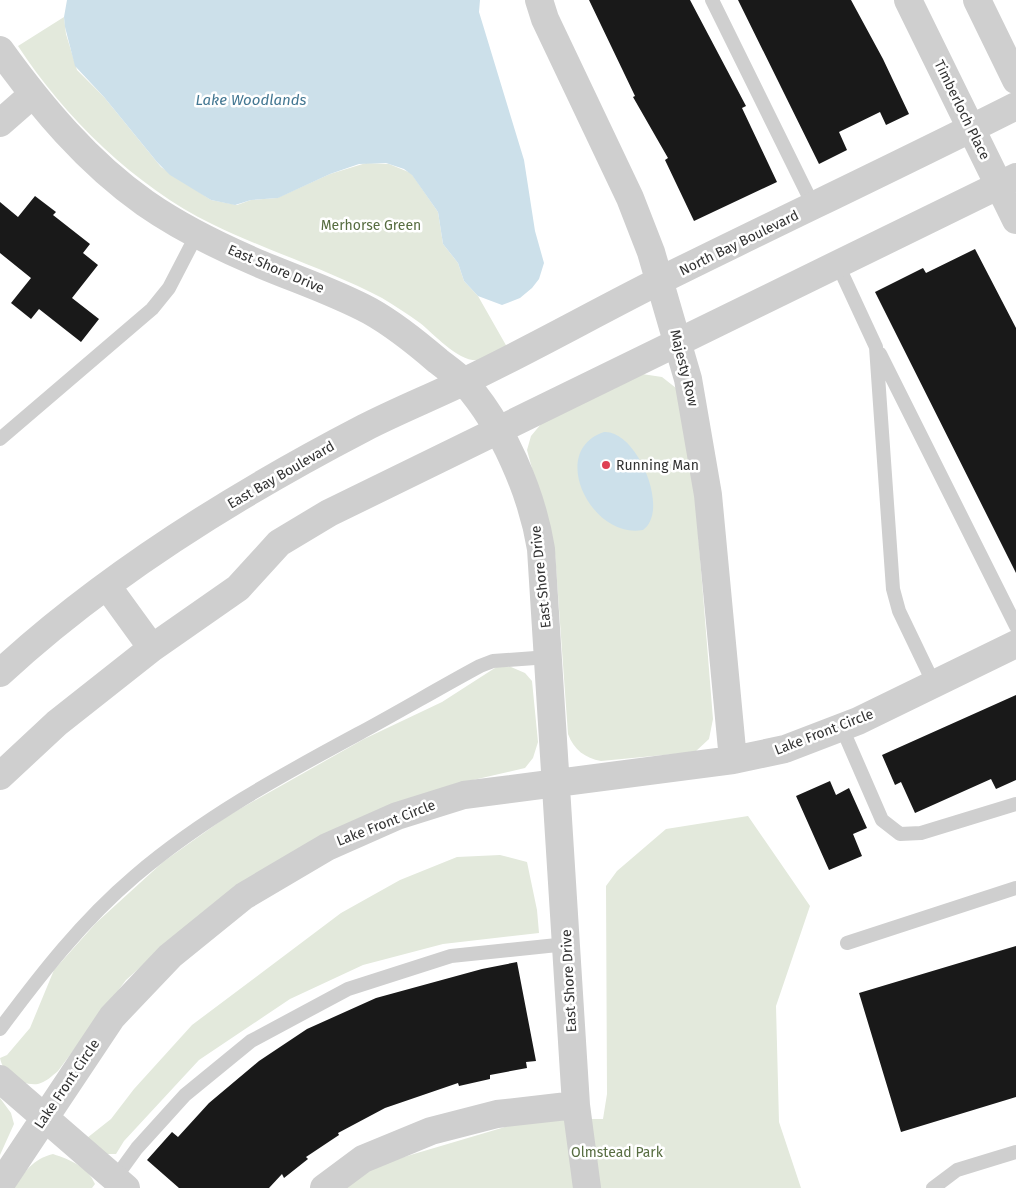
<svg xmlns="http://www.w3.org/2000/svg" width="1016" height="1188" font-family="'Fira Sans',sans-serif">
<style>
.green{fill:#e3e9dc}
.water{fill:#cce0ea}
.building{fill:#191919}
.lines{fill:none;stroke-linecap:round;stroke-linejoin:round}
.service{stroke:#cfcfcf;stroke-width:14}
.minor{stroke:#cfcfcf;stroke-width:28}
.poi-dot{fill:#de4053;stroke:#fff;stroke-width:2}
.labels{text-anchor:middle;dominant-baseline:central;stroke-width:5;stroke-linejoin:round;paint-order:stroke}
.street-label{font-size:14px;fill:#323232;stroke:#fff}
.park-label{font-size:14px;fill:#576d41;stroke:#fff}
.poi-label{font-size:14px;fill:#323232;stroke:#fff;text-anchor:start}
.water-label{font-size:15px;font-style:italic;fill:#437792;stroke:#fff}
</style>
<rect width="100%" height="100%" fill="#fff"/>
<path class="green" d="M64 17 66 34 77 70 104 97 161 167 211 200 237 205 251 200 277 198 330 174 366 163 389 164 411 173 438 212 443 244 458 263 464 281 478 296 507 347C498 351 489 357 480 360 460 364 434 334 420 323 408 314 395 306 382 298 327 269 267 251 212 224 136 187 64 117 18 46Z
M642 374 662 377 676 388 692 458 713 719 709 739 695 752 601 761C585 758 574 750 568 734L555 553 527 450 531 436 541 424Z
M498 666 511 667 525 673 532 681 538 742 533 758 525 768 460 783 177 935 126 980 58 1071C52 1076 46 1082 38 1084 21 1086 3 1074 0 1058L7 1055 30 1028 54 970 96 923 163 862 229 815 364 739 442 702Z
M748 816 810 906 776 1006 779 1122 801 1188H340L370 1167 532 1119H603L607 1094 606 886 617 871 666 829Z
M500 855 527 862 537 910 539 933 443 944 363 965 290 999 199 1060 124 1141 116 1154H106L87 1138 111 1119 134 1089 192 1025 341 913 400 880 457 857Z
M0 1098 11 1113 14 1124 0 1155Z
M53 1154C71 1160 88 1167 95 1184L92 1188H14C25 1171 33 1159 53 1154Z"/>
<path class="water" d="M67 0H480L479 12 524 160 535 231 544 263 539 279 532 288 520 298 502 305 478 296 464 281 458 263 443 244 438 212 412 175 404 169 386 163 359 164 330 174 278 198 251 200 235 205 211 200 170 175 157 162 104 97 75 66 65 27 64 17Z
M604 432C636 429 671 510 643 530 592 540 547 451 604 432Z"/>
<path class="building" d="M589 0H690L746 106 742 108 777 182 694 221 665 160 668 158 633 97 635 96Z
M738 0H851L883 59 909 114 886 125 880 112 839 132 847 150 819 164Z
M35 196 56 212 53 215 90 244 83 253 98 265 72 298 99 319 81 342 39 309 31 319 11 303 31 278 0 253V202L18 217Z
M975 249 1016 328V573L875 292 923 268 926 273Z
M1016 695V780L996 789 991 779 915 813 901 782 895 785 882 755Z
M830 781 836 795 849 788 867 828 853 834 862 856 829 870 796 796Z
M1016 946V1097L901 1132 859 993Z
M517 962 536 1061 526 1062 527 1068 490 1075V1079L459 1086 458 1083 385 1108 338 1133 339 1135 306 1157 308 1159 284 1178 282 1174 269 1188H179L147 1160 172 1132 178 1137 209 1103 259 1061 307 1029 376 998 482 969Z"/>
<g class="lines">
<path class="service" d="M712 0 814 207
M838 265 876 347 893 589 899 611 934 684
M880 354 1016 626
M0 439 152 309 169 288 197 234
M842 728 882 820 900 834 921 833 1016 804
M847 943 1016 888
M0 1029C41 974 82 921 135 876 203 818 280 776 358 734 399 712 439 688 480 666L493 661 549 657
M113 1181 137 1148 185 1095 251 1041 348 989 451 956 567 944
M933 1188 957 1170 1016 1152"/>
<path class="minor" d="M539 0 545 19 630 198 651 252 688 379 708 495 733 760
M908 0 1016 220
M977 0 1016 80
M0 50C41 107 87 162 145 203 178 226 216 245 253 261 292 278 333 291 370 311 395 325 417 343 438 361 447 368 457 375 465 383 503 426 532 493 541 549L576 1105 587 1188
M0 123 32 95
M107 586 152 648
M0 673C107 574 235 495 364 428 397 411 432 397 465 381 532 349 597 312 663 279 780 221 899 165 1016 106
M0 776 57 723 152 648 238 588 279 543 329 513 1016 177
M0 1079 126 1188
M0 1185 112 1017 170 956 244 896 327 847 397 816 464 795 733 760 785 749 858 721 1016 644
M324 1188 363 1159 431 1131 497 1114 576 1105"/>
</g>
<circle class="poi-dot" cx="606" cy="465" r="5"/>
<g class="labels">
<g class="street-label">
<text transform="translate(962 110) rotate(64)">Timberloch Place</text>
<text transform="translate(739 243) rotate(-26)">North Bay Boulevard</text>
<text transform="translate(276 269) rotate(23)">East Shore Drive</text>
<text transform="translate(684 368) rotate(76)">Majesty Row</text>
<text transform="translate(281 475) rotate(-30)">East Bay Boulevard</text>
<text transform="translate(541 577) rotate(-96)">East Shore Drive</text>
<text transform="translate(824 732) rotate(-21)">Lake Front Circle</text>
<text transform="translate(386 823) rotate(-21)">Lake Front Circle</text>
<text transform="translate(569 981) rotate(-93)">East Shore Drive</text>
<text transform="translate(67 1084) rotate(-56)">Lake Front Circle</text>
</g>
<g class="park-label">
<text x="371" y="225">Merhorse Green</text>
<text x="617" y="1152">Olmstead Park</text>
</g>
<g class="poi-label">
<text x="616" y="465">Running Man</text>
</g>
<g class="water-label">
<text x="251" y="100">Lake Woodlands</text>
</g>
</g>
</svg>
